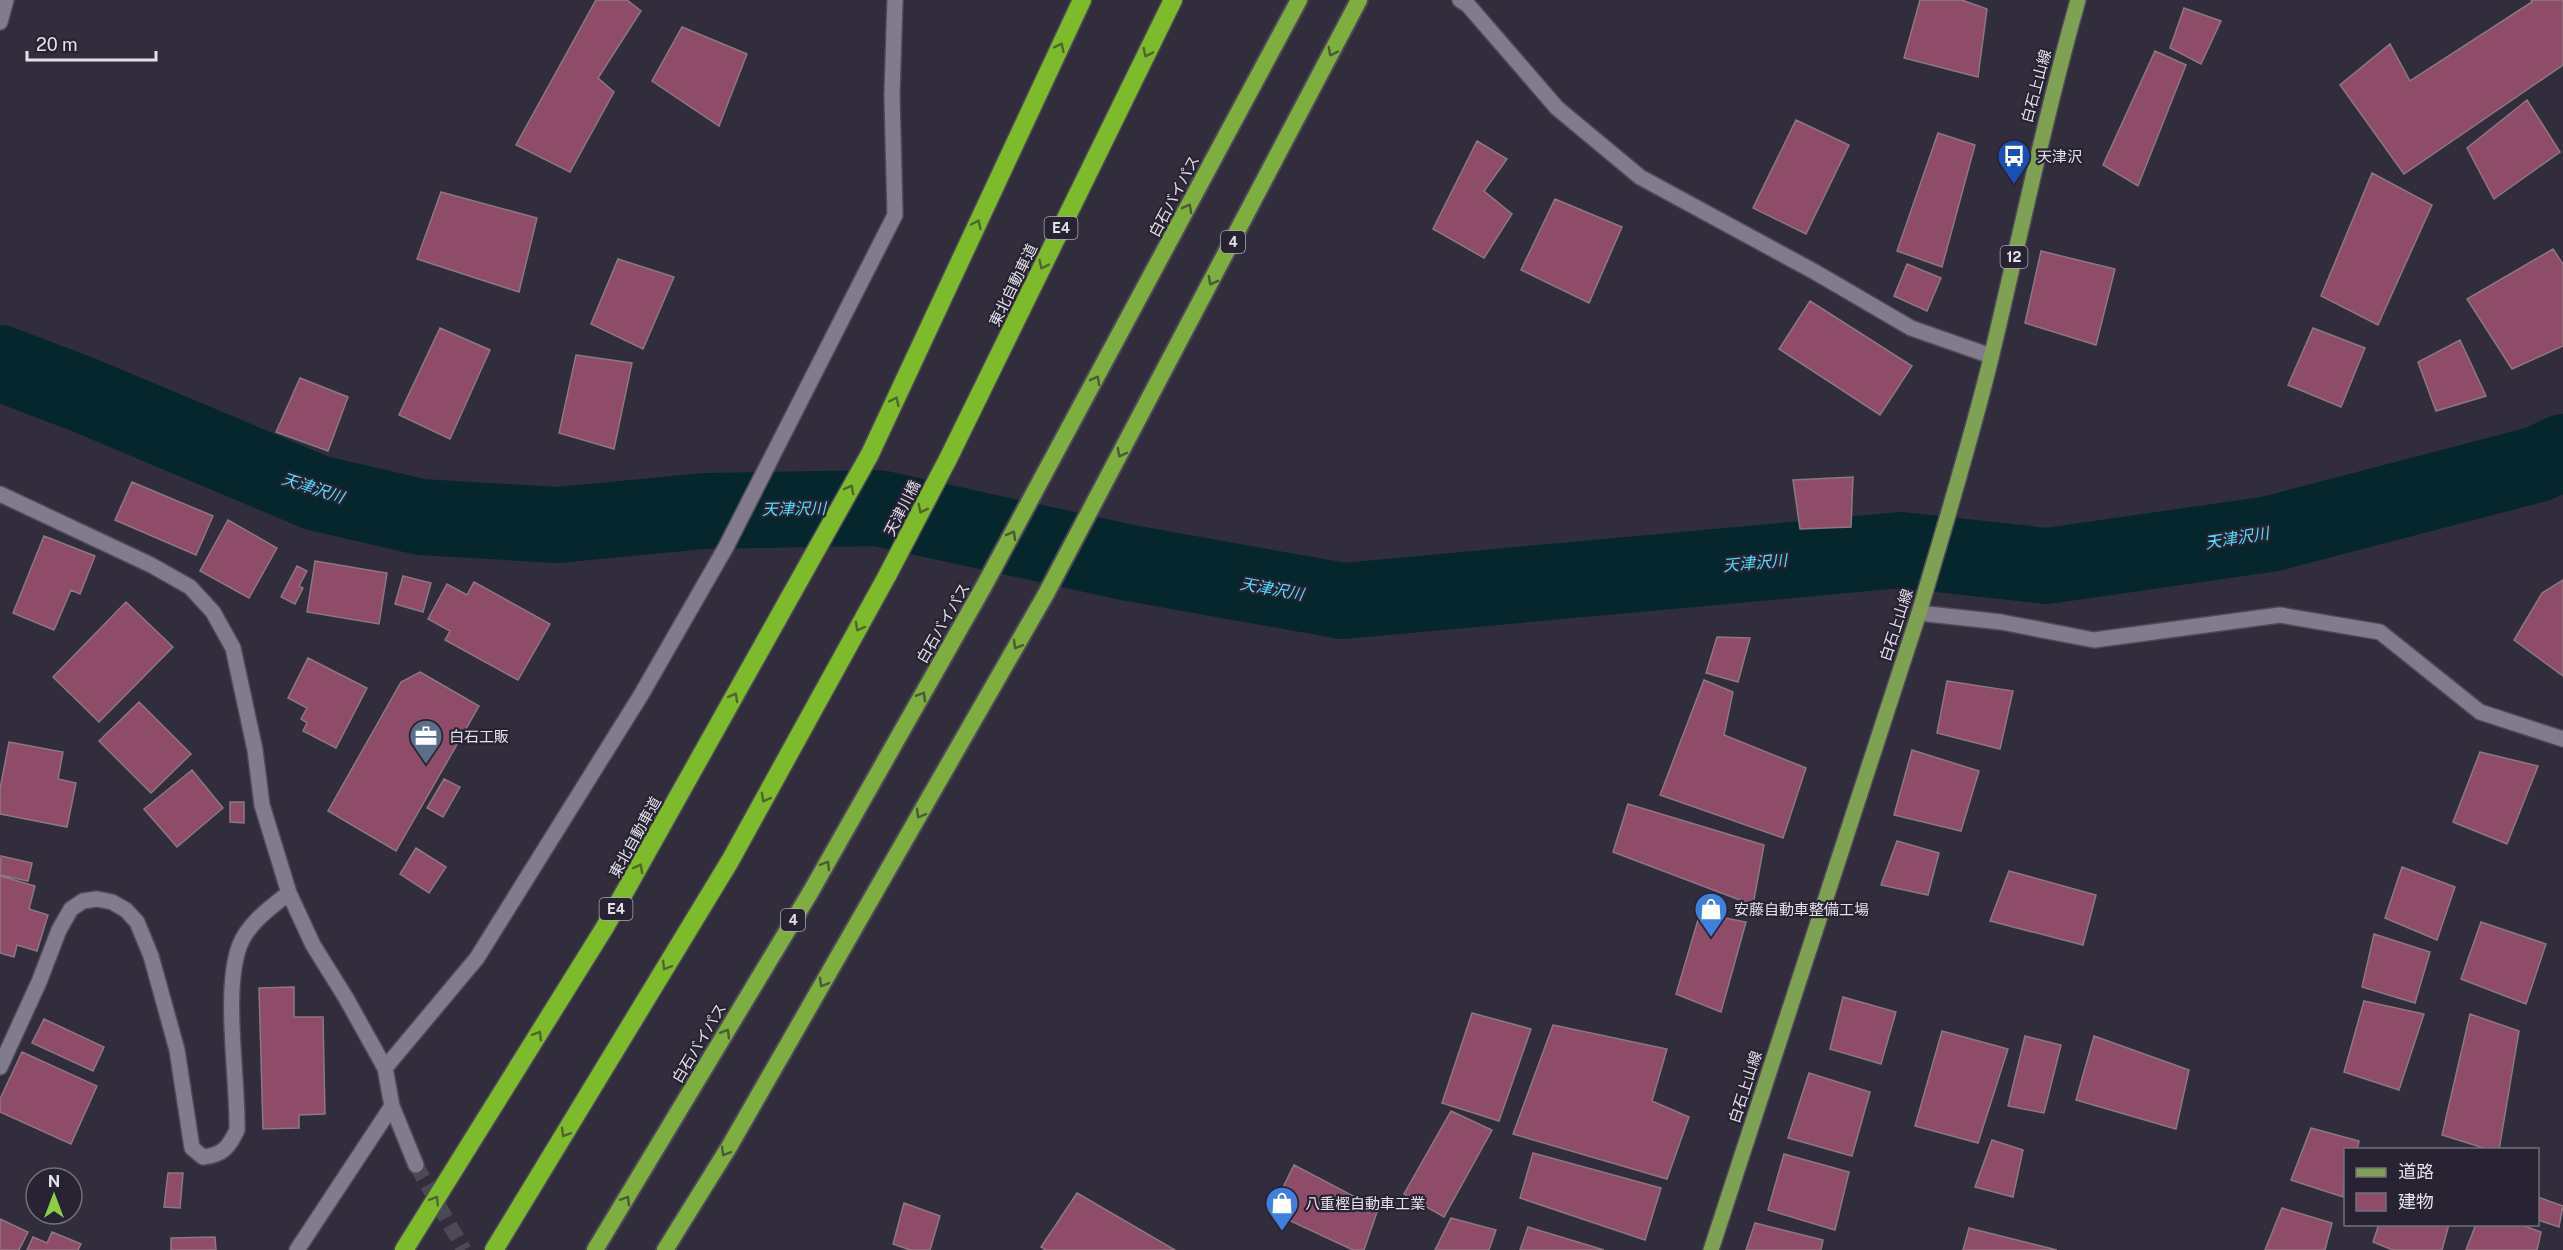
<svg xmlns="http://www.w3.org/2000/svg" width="2563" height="1250" font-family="'Public Sans','Noto Sans JP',sans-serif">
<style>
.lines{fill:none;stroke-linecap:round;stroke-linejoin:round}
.river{stroke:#06262d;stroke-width:76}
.building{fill:#8f4c69;stroke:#8c787f;stroke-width:1.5}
.minor-tunnel{stroke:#4d4856;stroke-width:15;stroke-dasharray:15 8;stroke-linecap:butt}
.service-casing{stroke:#4f4a57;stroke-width:18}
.minor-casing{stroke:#4f4a57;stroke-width:18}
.primary-casing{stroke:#4f4a57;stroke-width:18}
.trunk-casing{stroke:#4f4a57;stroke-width:20}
.motorway-casing{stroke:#4f4a57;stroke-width:21}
.service{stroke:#817b8d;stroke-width:15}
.minor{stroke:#817b8d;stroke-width:15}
.primary{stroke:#7fa153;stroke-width:15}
.trunk{stroke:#7eae40;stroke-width:16}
.motorway{stroke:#7ebb2c;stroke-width:18}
.oneway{stroke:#4f672f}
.oneway2{stroke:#4a5b38}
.labels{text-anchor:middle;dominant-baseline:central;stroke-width:4.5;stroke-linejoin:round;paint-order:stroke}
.shield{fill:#282332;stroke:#aca8b4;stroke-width:1.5}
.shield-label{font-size:14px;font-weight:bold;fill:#e4e1eb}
.street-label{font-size:15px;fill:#e4e1eb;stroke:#282332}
.poi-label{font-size:15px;fill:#e4e1eb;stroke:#282332;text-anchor:start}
.water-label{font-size:16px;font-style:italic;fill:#4fdefd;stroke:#282332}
</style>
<rect width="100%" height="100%" fill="#322d3c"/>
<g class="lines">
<path class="river" d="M0 363 84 395 317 493 421 517 558 525 704 511 878 508 1130 563 1343 601 1901 550 2047 566 2270 534 2538 464 2563 452"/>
</g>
<path class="building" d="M596 0H627L641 11 598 78 614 92 570 172 516 145Z
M1920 0H1962L1987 9 1978 77 1904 58Z
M2531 0H2563V65L2404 174 2340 85 2390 44 2410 81 2532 2Z
M2184 8 2221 21 2201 64 2170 48Z
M682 27 747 54 719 126 652 81Z
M2155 51 2186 65 2138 186 2103 165Z
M2527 100 2560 152 2494 199 2467 148Z
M1796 120 1849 145 1806 234 1753 208Z
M1938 133 1975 145 1942 267 1897 251Z
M1477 141 1507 159 1484 191 1512 214 1484 258 1433 229Z
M2372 173 2432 205 2378 325 2321 296Z
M441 192 537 218 519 292 417 259Z
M1555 199 1622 227 1589 303 1521 270Z
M2553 249 2563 264V346L2512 369 2467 299Z
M2041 251 2115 269 2096 345 2025 323Z
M618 259 674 277 643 349 591 324Z
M1907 264 1941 278 1927 311 1894 296Z
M1810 301 1912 366 1880 415 1779 349Z
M440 328 490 350 450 439 399 415Z
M2313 328 2365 348 2341 407 2288 385Z
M2460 340 2486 396 2436 411 2418 362Z
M576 355 632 363 614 449 559 433Z
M300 378 348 397 328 451 276 432Z
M1853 477 1851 527 1800 529 1793 480Z
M132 482 213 516 196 555 115 520Z
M228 520 277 548 249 598 200 571Z
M44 536 95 556 80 594 71 590 54 630 13 613Z
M315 561 387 573 379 624 307 612Z
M297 566 307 571 299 586 303 588 295 604 281 597Z
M403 576 431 583 423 612 395 604Z
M2563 580V676L2514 640 2542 593Z
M474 582 550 624 518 680 445 640 450 631 428 619 447 584 467 595Z
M126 602 173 647 99 722 53 677Z
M1717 637 1750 638 1738 682 1706 673Z
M308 658 367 688 336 748 303 731 307 723 301 719 307 708 288 698Z
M420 672 479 706 396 851 328 811 401 682Z
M1704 680 1733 692 1724 735 1806 768 1783 838 1660 795Z
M1947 681 2013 691 2000 749 1937 733Z
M139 702 191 754 151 793 99 741Z
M9 742 63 752 58 779 76 783 67 827 0 814V789Z
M1912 750 1979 771 1961 831 1894 815Z
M2480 752 2538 766 2507 844 2453 822Z
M192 770 223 808 177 847 144 809Z
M444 779 460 787 443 817 427 808Z
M230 802H244V823L230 822Z
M1628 804 1764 845 1753 905 1613 852Z
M1897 841 1939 853 1928 895 1881 885Z
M416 848 446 867 429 893 400 874Z
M1 856 32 863 28 881 0 875Z
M2402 867 2455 887 2437 940 2385 918Z
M2009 871 2096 895 2083 945 1990 921Z
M0 876 35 886 29 909 48 915 37 951 17 945 14 957 0 953Z
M1700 913 1746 922 1721 1012 1676 994Z
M2481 922 2546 944 2526 1004 2461 979Z
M2374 934 2430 952 2415 1003 2362 987Z
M294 987V1017H323L325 1114 299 1115V1128L263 1129 259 988Z
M1843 997 1896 1012 1881 1064 1830 1049Z
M2364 1001 2424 1014 2399 1090 2344 1072Z
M1472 1013 1531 1029 1499 1121 1442 1103Z
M2470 1014 2519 1031 2499 1150H2490L2442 1135Z
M44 1019 104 1047 93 1071 32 1043Z
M1553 1025 1667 1049 1652 1101 1689 1117 1667 1179 1513 1134Z
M1942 1031 2008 1049 1978 1143 1915 1126Z
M2025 1036 2061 1045 2044 1113 2008 1106Z
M2094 1036 2189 1070 2176 1129 2076 1100Z
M22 1052 97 1086 71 1144 0 1112V1099Z
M1809 1073 1870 1092 1852 1156 1788 1138Z
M1451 1111 1492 1130 1444 1217 1404 1194Z
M2311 1128 2359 1141 2357 1150H2346L2343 1197 2291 1180Z
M1992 1140 2023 1150 2013 1197 1975 1187Z
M1533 1153 1661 1188 1645 1240 1520 1198Z
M1784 1154 1849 1172 1835 1230 1768 1210Z
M1294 1165 1378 1209 1364 1250H1353L1271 1212Z
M168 1173H183L180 1208 164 1207Z
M1077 1193 1175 1250H1046L1041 1247Z
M2538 1197 2563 1206 2559 1227 2538 1220Z
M904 1203 940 1216 930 1250H910L893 1244Z
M2282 1208 2332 1223 2325 1250H2265Z
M1451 1218 1496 1230 1489 1250H1435Z
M0 1219 28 1232 19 1250H0Z
M1755 1223 1823 1240 1821 1250H1746Z
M2379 1224H2449L2442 1250H2393L2373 1242Z
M2476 1224H2519L2541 1232 2537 1250H2466Z
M1528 1227 1604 1250H1520Z
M1969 1228 2057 1250H1963Z
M52 1232 81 1244 78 1250H27L33 1237 47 1243Z
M215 1237 216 1250H171V1238Z"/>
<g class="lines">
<path class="minor-tunnel" d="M416 1165 464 1250"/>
<g class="service-casing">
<path id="service" d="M1460 0 1468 5 1557 108 1640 177 1815 272 1911 328 1991 356"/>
</g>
<g class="minor-casing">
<path id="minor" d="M0 22 6 0
M0 494 151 565 190 587 213 612 233 648 255 750 262 805 289 893 313 945 346 998 385 1068 392 1106 416 1165
M1919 613 2001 622 2094 640 2280 615 2380 632 2480 712 2563 739
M0 1067 39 982 59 930 71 909 83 901 97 899 112 902 126 910 137 922 151 956 177 1050 192 1148 203 1157C223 1155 229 1147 237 1130 238 1078 223 993 239 947 247 924 271 907 289 893
M385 1068 477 958 641 695 726 547 895 215 892 95 895 0
M297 1250 392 1106"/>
</g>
<g class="primary-casing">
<path id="primary" d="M1711 1250 1919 613C1944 528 1971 441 1992 354 2020 236 2045 117 2078 0"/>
</g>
<g class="trunk-casing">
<path id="trunk" d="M595 1250 810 893 984 586 1299 0
M665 1250 729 1147 1046 594 1359 0"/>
</g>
<g class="motorway-casing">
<path id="motorway" d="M404 1250 605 927 870 454 1082 0
M494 1250 730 861 887 576 949 457 1173 0"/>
</g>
<use href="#service" class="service"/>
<use href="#minor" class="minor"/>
<use href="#primary" class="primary"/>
<use href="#trunk" class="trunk"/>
<use href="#motorway" class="motorway"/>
</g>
<defs><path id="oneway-chevron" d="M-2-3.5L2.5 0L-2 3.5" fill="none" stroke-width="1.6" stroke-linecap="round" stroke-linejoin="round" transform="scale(1.5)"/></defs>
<g class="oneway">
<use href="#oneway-chevron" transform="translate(1060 47) rotate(-65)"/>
<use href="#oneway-chevron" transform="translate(1147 53) rotate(116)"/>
<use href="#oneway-chevron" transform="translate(977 224) rotate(-65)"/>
<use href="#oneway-chevron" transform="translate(1043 265) rotate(116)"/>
<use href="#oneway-chevron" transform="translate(895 401) rotate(-65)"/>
<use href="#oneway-chevron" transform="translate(850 489) rotate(-61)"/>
<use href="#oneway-chevron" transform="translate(922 509) rotate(117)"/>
<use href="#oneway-chevron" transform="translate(859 627) rotate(119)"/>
<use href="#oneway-chevron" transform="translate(734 697) rotate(-61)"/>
<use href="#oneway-chevron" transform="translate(765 798) rotate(119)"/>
<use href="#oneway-chevron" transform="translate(639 868) rotate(-61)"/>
<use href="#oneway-chevron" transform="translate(666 966) rotate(121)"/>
<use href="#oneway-chevron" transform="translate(538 1035) rotate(-58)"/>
<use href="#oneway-chevron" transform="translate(565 1133) rotate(121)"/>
<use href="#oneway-chevron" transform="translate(435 1200) rotate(-58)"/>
</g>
<g class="oneway2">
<use href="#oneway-chevron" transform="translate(1332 52) rotate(117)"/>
<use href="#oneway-chevron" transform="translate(1188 208) rotate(-62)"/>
<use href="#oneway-chevron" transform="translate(1212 281) rotate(118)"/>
<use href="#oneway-chevron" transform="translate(1096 380) rotate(-62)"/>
<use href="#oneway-chevron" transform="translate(1121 453) rotate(118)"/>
<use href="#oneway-chevron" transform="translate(1012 535) rotate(-61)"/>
<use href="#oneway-chevron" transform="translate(1017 645) rotate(120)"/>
<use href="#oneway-chevron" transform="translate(922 696) rotate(-60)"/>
<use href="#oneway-chevron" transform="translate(920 814) rotate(120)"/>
<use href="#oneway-chevron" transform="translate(826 865) rotate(-60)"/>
<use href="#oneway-chevron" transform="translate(823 983) rotate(120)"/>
<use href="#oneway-chevron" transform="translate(726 1033) rotate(-59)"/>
<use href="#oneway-chevron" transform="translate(725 1152) rotate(121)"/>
<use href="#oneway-chevron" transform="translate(626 1200) rotate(-59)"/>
</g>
<defs>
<g id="bus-pin" transform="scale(1.725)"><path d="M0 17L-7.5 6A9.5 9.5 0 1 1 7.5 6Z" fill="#1a4fb4" stroke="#282332"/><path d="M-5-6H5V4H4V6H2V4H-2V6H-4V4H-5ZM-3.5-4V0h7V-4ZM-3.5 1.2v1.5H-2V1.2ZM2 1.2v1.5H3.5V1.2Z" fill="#fff"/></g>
<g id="office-pin" transform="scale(1.725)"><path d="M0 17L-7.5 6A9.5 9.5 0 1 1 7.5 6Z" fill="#5c6f8a" stroke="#282332"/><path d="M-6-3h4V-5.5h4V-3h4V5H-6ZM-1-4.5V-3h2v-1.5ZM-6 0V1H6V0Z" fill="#fff"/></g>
<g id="shop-pin" transform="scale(1.725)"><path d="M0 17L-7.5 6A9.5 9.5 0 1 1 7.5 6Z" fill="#3f7fe0" stroke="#282332"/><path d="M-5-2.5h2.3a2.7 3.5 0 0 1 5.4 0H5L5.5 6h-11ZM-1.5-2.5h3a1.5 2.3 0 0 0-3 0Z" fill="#fff"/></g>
</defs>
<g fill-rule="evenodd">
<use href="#bus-pin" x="2014" y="156"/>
<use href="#office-pin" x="426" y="736"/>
<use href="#shop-pin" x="1711" y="909"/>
<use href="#shop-pin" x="1282" y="1203"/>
</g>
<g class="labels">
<g class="shield">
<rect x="1044.5" y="217" width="33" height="22" rx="4.5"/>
<rect x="1221" y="231" width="24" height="22" rx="4.5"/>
<rect x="2000.5" y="246" width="27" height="22" rx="4.5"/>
<rect x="599.5" y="898" width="33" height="22" rx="4.5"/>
<rect x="781" y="909" width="24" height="22" rx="4.5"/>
</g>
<g class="shield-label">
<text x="1061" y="228">E4</text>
<text x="1233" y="242">4</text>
<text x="2014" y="257">12</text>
<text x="616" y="909">E4</text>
<text x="793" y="920">4</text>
</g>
<g class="street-label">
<text transform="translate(2036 86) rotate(-75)">白石上山線</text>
<text transform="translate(1174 196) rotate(-62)">白石バイパス</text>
<text transform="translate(1013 285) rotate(-64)">東北自動車道</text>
<text transform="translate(902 508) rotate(-63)">天津川橋</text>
<text transform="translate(943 623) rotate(-60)">白石バイパス</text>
<text transform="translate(1896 625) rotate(-72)">白石上山線</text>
<text transform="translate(635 837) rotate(-61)">東北自動車道</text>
<text transform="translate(699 1043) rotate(-59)">白石バイパス</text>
<text transform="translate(1745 1087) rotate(-72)">白石上山線</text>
</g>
<g class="poi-label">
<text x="2037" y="156">天津沢</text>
<text x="449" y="736">白石工販</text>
<text x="1734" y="909">安藤自動車整備工場</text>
<text x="1305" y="1203">八重樫自動車工業</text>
</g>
<g class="water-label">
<text transform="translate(313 488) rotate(18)">天津沢川</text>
<text transform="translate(794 509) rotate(-1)">天津沢川</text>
<text transform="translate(2237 538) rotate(-9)">天津沢川</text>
<text transform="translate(1755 563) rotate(-5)">天津沢川</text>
<text transform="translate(1272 589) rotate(10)">天津沢川</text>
</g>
</g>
<rect x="2344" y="1148" width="195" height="78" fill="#282332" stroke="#736f7c" stroke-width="1.5"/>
<rect x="2356" y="1168" width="30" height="9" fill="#7fa153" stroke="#736f7c" stroke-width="1.5"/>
<text x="2398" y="1178" font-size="18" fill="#e4e1eb">道路</text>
<rect x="2356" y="1193" width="30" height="18" fill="#8f4c69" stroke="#736f7c" stroke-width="1.5"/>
<text x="2398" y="1208" font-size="18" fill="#e4e1eb">建物</text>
<g transform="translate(54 1196)"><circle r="28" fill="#282332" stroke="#736f7c" stroke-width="1.5"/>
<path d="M0-4.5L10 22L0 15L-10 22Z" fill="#8bce46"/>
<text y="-9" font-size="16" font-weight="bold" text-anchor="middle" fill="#e4e1eb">N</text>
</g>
<path d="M27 51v9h129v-9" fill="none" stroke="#e4e1eb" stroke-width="3"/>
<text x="36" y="51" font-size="18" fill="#e4e1eb" stroke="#282332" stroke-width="4.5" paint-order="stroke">20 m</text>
</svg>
